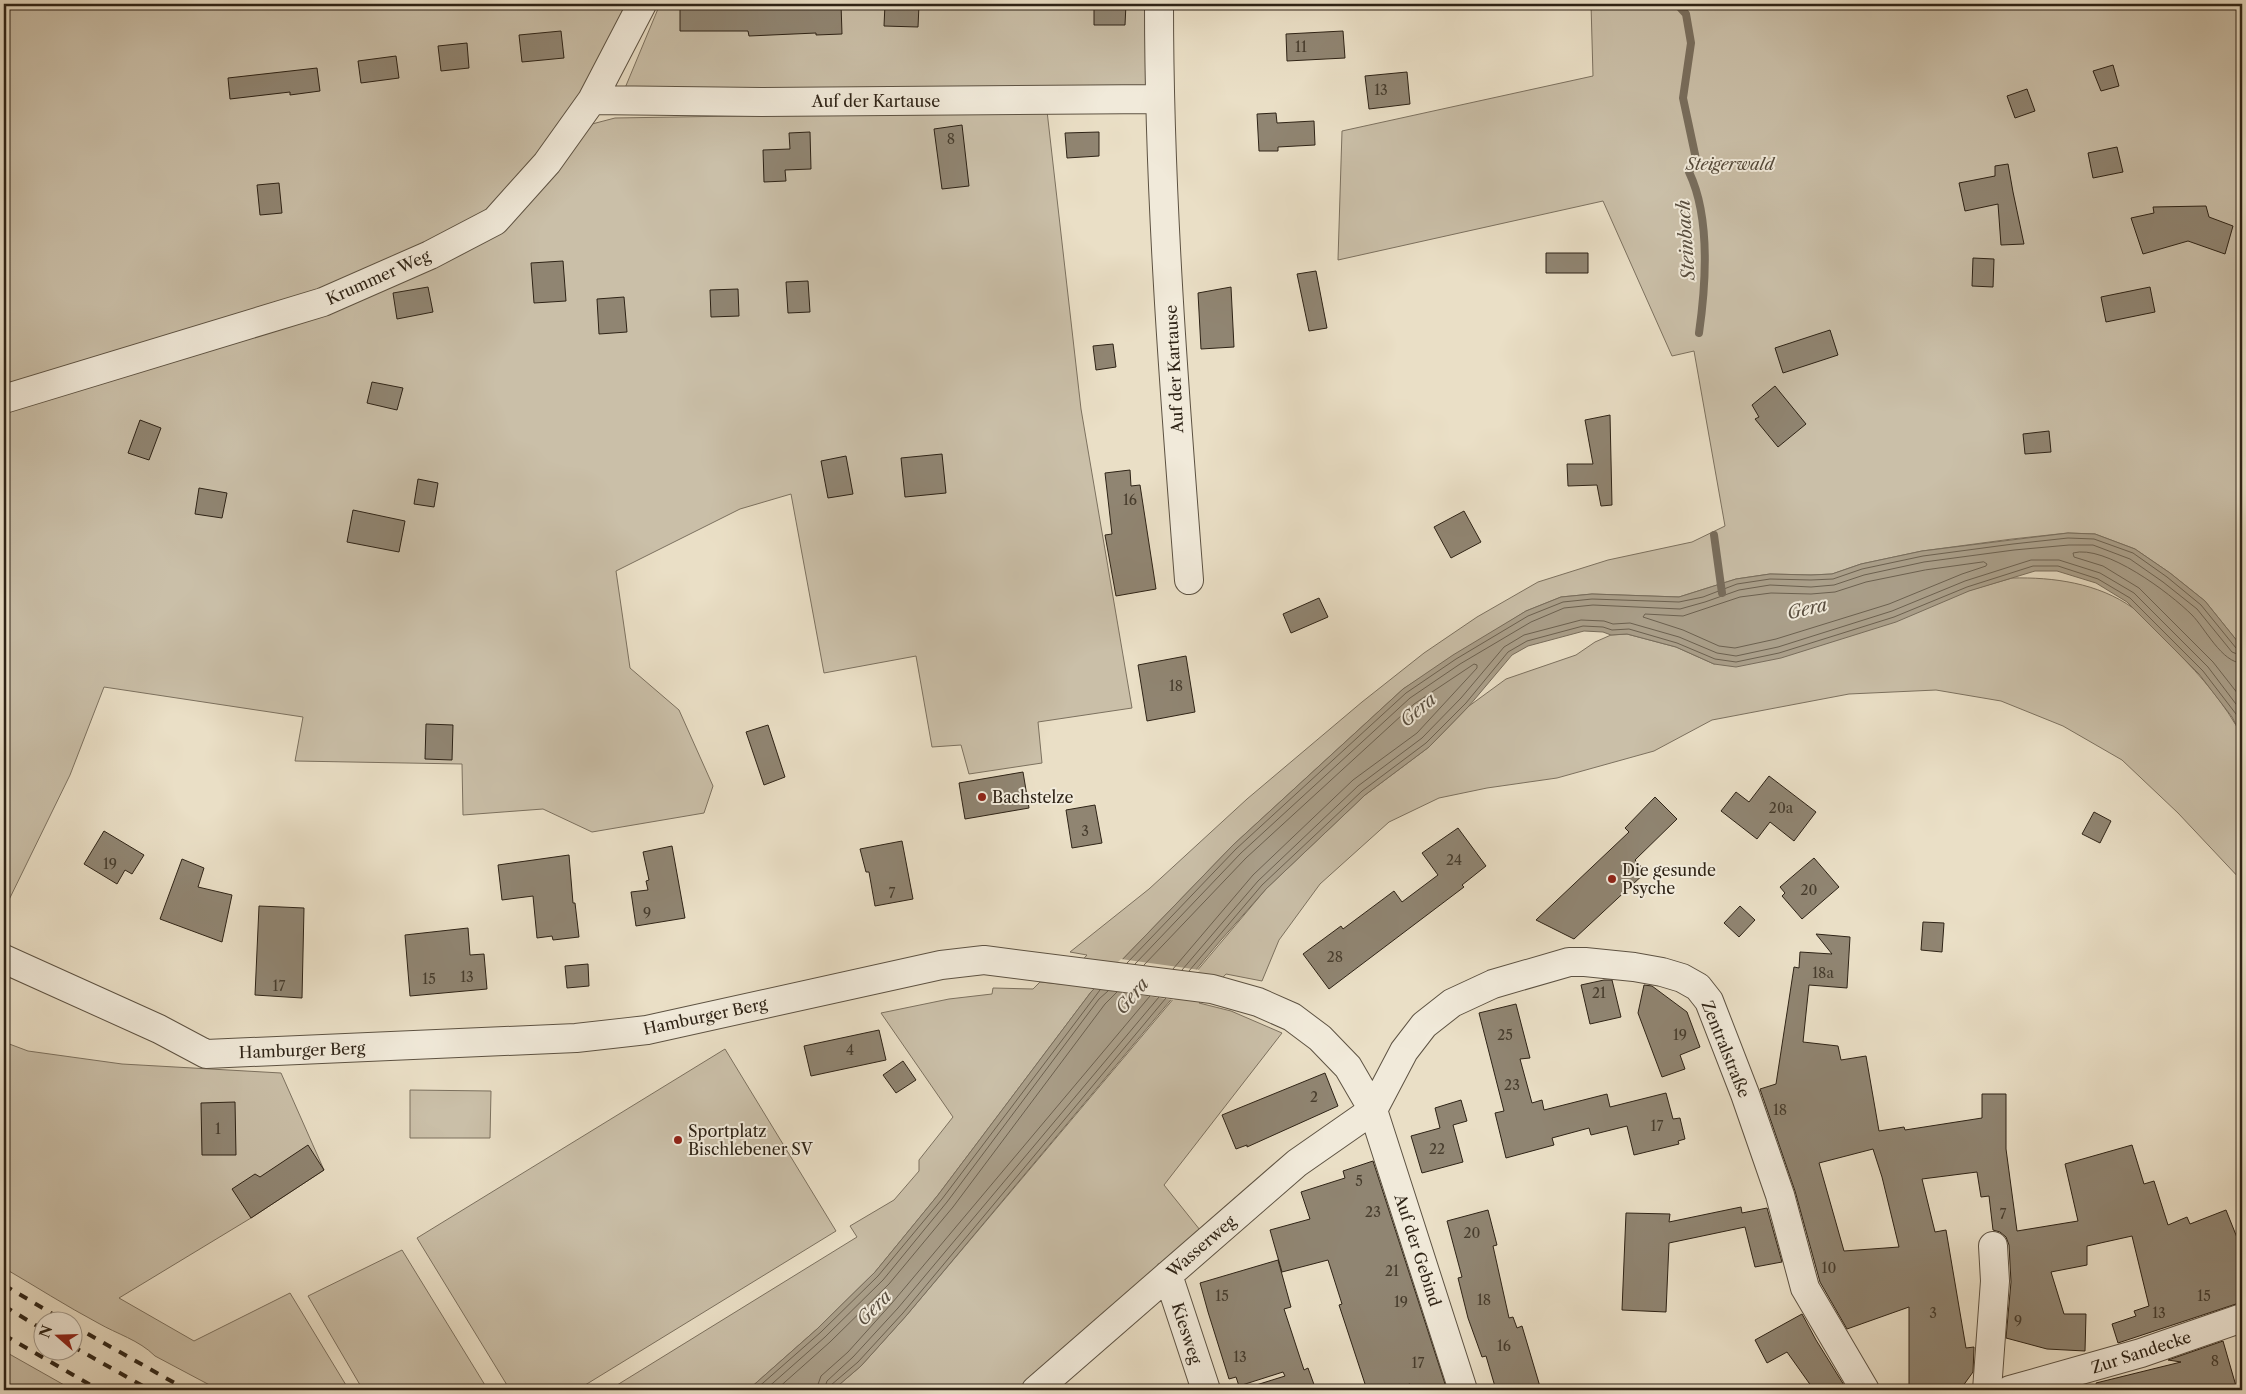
<svg xmlns="http://www.w3.org/2000/svg" width="2246" height="1394" font-family="'Libre Caslon Text',serif">
<style>
.green{fill:#cabfa8;stroke:#7c715f}
.water{fill:#aa9f8a;stroke:#786d5c}
.pier{fill:#eadfc6}
.lines{fill:none;stroke-linecap:round;stroke-linejoin:round}
.shore{stroke:#6c6150;stroke-width:1}
.stream{stroke:#786d5c;stroke-width:8}
.building{fill:#908572;stroke:#2e2316;fill-rule:evenodd}
.minor-casing{stroke:#5d5242;stroke-width:30}
.minor{stroke:#f1eada;stroke-width:28}
.rail{stroke:#2e2316;stroke-width:4;stroke-dasharray:9 9;stroke-linecap:butt}
.poi-dot{fill:#8f2418;stroke:#f1eada;stroke-width:2}
.labels{text-anchor:middle;dominant-baseline:central;stroke-width:4;stroke-linejoin:round;paint-order:stroke}
.number-label{font-size:14px;fill:#463c2d}
.street-label{font-size:16px;fill:#2e2316;stroke:#f1eada}
.park-label{font-size:16px;font-style:italic;fill:#554a3a;stroke:#f1eada}
.poi-label{font-size:16px;fill:#2e2316;stroke:#f1eada;text-anchor:start}
.water-label{font-size:18px;font-style:italic;fill:#594e3f;stroke:#f1eada}
</style>
<rect width="100%" height="100%" fill="#eadfc6"/>
<filter id="stains"><feTurbulence type="fractalNoise" baseFrequency=".004" numOctaves="4"/><feColorMatrix values="0 0 0 0 .2 0 0 0 0 .09 0 0 0 0 .02 0 0 0 .5 -.17"/></filter>
<radialGradient id="worn" r=".72"><stop offset=".6" stop-color="#630" stop-opacity="0"/><stop offset="1" stop-color="#630" stop-opacity=".3"/></radialGradient>
<path class="green" d="M4 4H626L584 88 553 138 498 205 502 233 592 124 615 118 1047 111 1081 409 1132 708 1038 722 1042 763 969 774 961 745 932 747 916 656 824 673 791 494 740 509 616 571 630 668 679 710 713 786 704 813 592 832 543 809 463 815 462 764 295 761 303 717 104 687 70 775 4 910V408L312 295 4 392Z
M660 4H1146L1147 90 625 88Z
M1591 4H2242V647L2205 601 2170 573 2135 549 2095 534 2068 533 2012 539 1922 551 1861 564 1832 574 1811 575 1770 574 1736 579 1679 597 1592 594 1561 597 1526 611 1403 689 1233 845 1091 992 938 1195 875 1272 817 1329 748 1390H609L857 1237 850 1226 894 1200 919 1171V1160L953 1117 881 1013 949 999 992 994 993 988 1033 989 1040 982 1060 984 1087 955 1070 952 1149 889 1247 799 1362 702 1424 653 1477 617 1538 582 1608 560 1692 542 1725 526 1694 351 1672 356 1603 201 1338 260 1342 131 1593 76Z
M2012 578C2053 577 2098 583 2133 608 2149 619 2163 638 2176 651 2202 677 2225 704 2242 736V881L2178 813 2122 760 2063 726 2001 701 1936 690 1849 694 1712 720 1654 751 1557 778 1487 788 1439 798 1389 822 1320 884 1279 940 1262 981 1226 974 1199 1003 1231 1011 1282 1033 1164 1185 1200 1230 1020 1390H833L861 1366 906 1316 1266 889 1365 795 1429 747 1469 706 1506 679 1576 655 1595 642 1611 635 1627 634 1676 647 1714 664Z
M4 1042 28 1051 122 1064 281 1073 324 1170 251 1218 119 1298 194 1341 290 1293 349 1390H219L155 1356C139 1340 117 1334 98 1323 66 1306 35 1286 4 1268Z
M725 1049 836 1231 577 1390H510L417 1238Z
M410 1090 491 1091 490 1138H410Z
M402 1250 488 1390H363L308 1296Z
M4 1351 73 1390H4Z"/>
<path class="water" d="M2068 533 2095 534 2135 549 2170 573 2205 601 2242 647V736L2232 717 2199 674 2127 602 2096 583 2057 571H2035L1969 591 1896 622 1781 658 1736 667 1714 664 1676 647 1627 634 1611 635 1603 632 1584 631 1528 646 1512 655 1469 706 1429 747 1365 795 1266 889 1221 940 906 1316 861 1366 833 1390H748L817 1329 875 1272 938 1195 1091 992 1233 845 1403 689 1453 655 1526 611 1561 597 1592 594 1679 597 1736 579 1770 574 1811 575 1832 574 1861 564 1922 551Z"/>
<path class="pier" d="M1121 959 1200 970 1174 1000 1091 988Z"/>
<g class="lines">
<path class="shore" d="M1984 562 1987 564 1986 566 1962 574 1889 604 1776 639 1735 648 1719 646 1683 630 1643 617 1645 614 1683 616 1740 597 1771 593 1811 594 1835 592 1866 582 1925 570Z
M2242 663C2222 663 2205 628 2192 615 2170 593 2105 544 2073 553L2074 557 2103 566 2139 588 2213 662 2242 699
M1127 963 1236 849 1406 693 1456 659 1528 616 1563 602 1592 599 1679 602 1703 597 1737 584 1770 579 1811 580 1833 579 1862 569 1923 556 2013 544 2068 538 2094 539 2133 553 2167 577 2201 605 2236 648 2242 650
M1135 964 1241 853 1410 698 1460 664 1531 622 1564 608 1593 605 1680 609 1705 602 1739 590 1770 585 1811 587 1834 585 1864 575 1924 562 2014 550 2069 545H2093L2130 559 2163 582 2197 609 2232 652 2242 656
M1144 965 1246 858 1414 704 1474 664 1477 665V668L1417 733 1353 780 1253 875 1173 969
M1182 970 1258 881 1358 786 1422 738 1461 698 1504 647 1524 635 1581 620 1604 621 1613 624 1630 623 1679 637 1717 653 1736 656 1778 647 1892 611 1965 581 2031 560H2059L2100 573 2134 593 2208 667 2242 712
M1189 971 1262 885 1362 791 1426 743 1466 703 1508 652 1527 641 1583 626 1603 627 1612 630 1629 629 1677 643 1715 659 1736 662 1779 653 1894 617 1967 587 2033 566H2058L2098 579 2130 598 2203 671 2236 714 2242 725
M755 1390 821 1332 878 1276 942 1199 1100 990
M765 1390 825 1337 883 1280 947 1202 1099 999 1108 991
M776 1390 830 1342 889 1284 953 1207 1105 1004 1117 992
M816 1390 821 1376 848 1352 892 1303 1150 996
M824 1390 827 1381 853 1357 898 1308 1159 997
M830 1390 831 1385 858 1362 903 1313 1166 998"/>
<path class="stream" d="M1677 4 1686 14 1691 43 1683 98 1696 159 1689 172C1711 218 1706 284 1699 333
M1714 535 1722 593"/>
</g>
<path class="building" d="M791 4H841L842 34 816 35V33L749 36 748 31H680V5H722V7Z
M885 4 919 5 918 27 884 26Z
M1094 4H1126L1125 25H1094Z
M561 31 564 58 522 62 519 35Z
M1343 31 1345 58 1287 61 1286 34Z
M467 43 469 68 441 71 438 46Z
M396 56 399 78 361 83 358 61Z
M2113 65 2119 86 2101 91 2093 71Z
M317 68 320 91 290 95V92L230 99 228 78Z
M1407 72 1410 104 1369 109 1365 76Z
M2027 89 2035 111 2015 118 2007 96Z
M1276 113 1277 123 1314 121 1315 145 1278 147V151H1259L1257 114Z
M962 125 969 186 942 189 934 129Z
M810 132 811 169 785 170 786 181 764 182 763 150 790 149 789 133Z
M1099 132V156L1067 158 1065 133Z
M2117 147 2123 172 2093 178 2088 153Z
M2008 164 2013 192 2024 244 2001 245 1998 204 1965 211 1959 183 1995 176V166Z
M279 183 282 213 260 215 257 185Z
M2206 206 2209 217 2233 226 2225 254 2188 241 2143 254 2131 218 2154 213 2153 207Z
M1546 253H1588V273H1546Z
M1973 258 1994 259 1993 287 1972 286Z
M563 261 566 301 534 303 531 263Z
M1316 271 1327 328 1309 331 1297 274Z
M808 281 810 312 788 313 786 282Z
M428 287 433 312 397 319 393 293Z
M1231 287 1234 347 1201 349 1198 293Z
M2150 287 2155 312 2106 322 2101 297Z
M738 289 739 316 711 317 710 290Z
M624 297 627 332 599 334 597 299Z
M1830 330 1838 355 1783 373 1775 348Z
M1113 344 1116 367 1096 370 1093 346Z
M372 382 403 388 397 410 367 403Z
M1775 386 1806 424 1778 447 1755 419 1759 417 1752 405Z
M1610 415 1612 505 1601 506 1597 485 1568 486 1567 464H1593L1585 420Z
M140 420 161 428 149 460 128 453Z
M2049 431 2051 452 2025 454 2023 434Z
M942 454 946 493 905 497 901 458Z
M846 456 853 494 828 498 821 461Z
M1130 470 1131 486 1140 485 1156 589 1116 596 1105 535 1112 534 1105 473Z
M418 479 438 483 434 507 414 504Z
M199 488 227 493 222 518 195 514Z
M353 510 405 521 399 552 347 542Z
M1464 511 1481 542 1451 558 1434 527Z
M1319 598 1328 617 1291 633 1283 614Z
M1186 656 1195 712 1147 721 1138 665Z
M426 724 453 725 452 760 425 759Z
M768 725 785 777 764 785 746 732Z
M1023 772 1029 808 965 819 959 783Z
M1769 776 1816 812 1794 841 1770 822 1757 839 1721 811 1736 792 1749 802Z
M1655 797 1677 819 1635 860 1646 872 1574 939 1536 920 1629 832 1625 828Z
M1095 805 1102 843 1072 848 1066 810Z
M2094 812 2111 821 2100 843 2082 834Z
M1458 828 1486 866 1462 885 1464 887 1329 989 1303 954 1341 926 1343 929 1394 891 1402 902 1438 875 1422 853Z
M104 831 144 855 132 874 125 870 117 884 84 864Z
M902 841 913 899 875 906 869 872H866L860 849Z
M672 846 685 918 636 926 631 892 648 890 646 881 649 880 643 852Z
M569 855 573 903H575L579 937 553 940 552 936 537 938 533 896 502 900 498 865Z
M1814 858 1839 887 1802 919 1782 896 1785 893 1780 887Z
M182 859 204 868 198 887 232 895 222 942 160 919Z
M259 906 304 908 302 998 255 995Z
M1740 906 1755 920 1739 937 1724 923Z
M1923 922 1944 923 1942 952 1921 950Z
M468 928 470 955 484 954 487 989 410 996 405 935Z
M1816 934 1850 937 1847 988 1809 985 1803 1042 1838 1046 1841 1060 1866 1056 1879 1131 1904 1127 1905 1130 1982 1118V1094H2006V1149L2017 1231 2078 1221 2065 1164 2132 1145 2144 1184 2154 1181 2168 1225 2187 1217 2190 1224 2226 1210 2242 1250V1302L2118 1343 2112 1324 2136 1316 2134 1311 2149 1306 2132 1236 2087 1246V1265L2051 1272 2064 1314H2086L2085 1351 2047 1349 2006 1338 2011 1282 2009 1245 2006 1237 2000 1232 1993 1230 1989 1196 1981 1197 1977 1172 1922 1179 1935 1232 1946 1230 1966 1348 1974 1347 1973 1372 1960 1390H1909V1307L1847 1329 1820 1282 1795 1191 1760 1089 1776 1084 1794 967 1799 968 1800 952 1832 954ZM1873 1149 1882 1177 1899 1247 1844 1251 1819 1163Z
M588 964 589 986 567 988 565 966Z
M1604 980H1612L1621 1017 1590 1024 1581 985Z
M1644 985 1652 986 1687 1012 1700 1047 1680 1055 1685 1069 1662 1077 1638 1013Z
M1516 1004 1530 1058 1520 1059 1532 1103 1542 1100 1544 1110 1607 1094 1610 1107 1666 1093 1673 1119 1680 1118 1685 1139 1678 1141 1679 1144 1634 1155 1627 1126 1591 1135 1589 1128 1552 1138 1554 1145 1506 1158 1495 1113 1504 1111 1479 1013Z
M879 1030 886 1060 811 1076 804 1046Z
M903 1061 916 1080 896 1093 883 1075Z
M1325 1073 1338 1106 1247 1147V1145L1236 1149 1222 1115Z
M1461 1100 1467 1121 1453 1125 1463 1162 1422 1173 1411 1136 1440 1128 1435 1108Z
M235 1102 236 1155H202L201 1103Z
M308 1145 324 1170 251 1218 232 1189 255 1174 260 1177Z
M1373 1161 1447 1390H1412L1410 1384 1389 1390H1367L1339 1305 1342 1304 1328 1260 1282 1272 1270 1230 1310 1219 1301 1192 1345 1178 1343 1171Z
M1741 1207 1742 1213 1767 1208 1782 1262 1755 1267 1745 1227 1669 1243 1666 1312 1622 1310 1626 1213 1670 1214 1669 1222Z
M1488 1210 1497 1245 1493 1246 1509 1318 1513 1317 1517 1328 1522 1326 1541 1390H1496L1486 1356 1482 1357 1468 1318 1458 1278 1462 1277 1447 1221Z
M1278 1260 1291 1307 1284 1309 1304 1370 1308 1368 1316 1390H1254L1253 1386 1285 1376 1283 1372 1239 1386 1236 1377 1229 1379 1208 1312 1200 1283Z
M1802 1314 1816 1340 1847 1390H1814L1787 1352 1767 1363 1755 1340Z
M2223 1341 2236 1386 2222 1390H2097L2096 1383 2181 1362 2168 1360Z"/>
<g class="lines">
<g class="minor-casing">
<path id="minor" d="M1159 4C1159 196 1174 388 1189 580
M592 100 761 102 1159 99
M4 399 323 302 430 255 495 221 547 163 592 100 642 4
M4 959 159 1029 206 1054 576 1038 647 1030 941 965 984 960 1212 989 1258 1002 1292 1017 1320 1038 1348 1067 1373 1110 1463 1390
M1373 1110 1404 1051 1424 1025 1452 1003 1493 984 1569 962H1585L1634 967 1662 972 1682 978 1698 987 1709 1001 1745 1094 1780 1195 1805 1288 1865 1390
M1168 1275 1206 1390
M1036 1390 1297 1163 1373 1110
M1987 1390 1995 1281 1993 1246
M2010 1390 2141 1353 2242 1318"/>
</g>
<use href="#minor" class="minor"/>
<path class="rail" d="M4 1285 66 1322
M4 1306 42 1329
M72 1325 187 1390
M4 1335 99 1390
M72 1346 150 1390"/>
</g>
<g class="poi-dot">
<circle cx="982" cy="797" r="5"/>
<circle cx="1612" cy="879" r="5"/>
<circle cx="678" cy="1140" r="5"/>
</g>
<g class="labels">
<g class="number-label">
<text x="1301" y="47">11</text>
<text x="1381" y="90">13</text>
<text x="951" y="139">8</text>
<text x="1130" y="500">16</text>
<text x="1176" y="686">18</text>
<text x="1781" y="808">20a</text>
<text x="1085" y="831">3</text>
<text x="1454" y="860">24</text>
<text x="110" y="864">19</text>
<text x="1809" y="890">20</text>
<text x="892" y="893">7</text>
<text x="647" y="913">9</text>
<text x="1335" y="957">28</text>
<text x="1823" y="973">18a</text>
<text x="467" y="977">13</text>
<text x="429" y="979">15</text>
<text x="279" y="986">17</text>
<text x="1599" y="993">21</text>
<text x="1505" y="1035">25</text>
<text x="1680" y="1035">19</text>
<text x="850" y="1050">4</text>
<text x="1512" y="1085">23</text>
<text x="1314" y="1097">2</text>
<text x="1780" y="1110">18</text>
<text x="1657" y="1126">17</text>
<text x="218" y="1129">1</text>
<text x="1437" y="1149">22</text>
<text x="1359" y="1181">5</text>
<text x="1373" y="1212">23</text>
<text x="2003" y="1214">7</text>
<text x="1472" y="1233">20</text>
<text x="1829" y="1268">10</text>
<text x="1392" y="1271">21</text>
<text x="1222" y="1296">15</text>
<text x="2204" y="1296">15</text>
<text x="1484" y="1300">18</text>
<text x="1401" y="1302">19</text>
<text x="1933" y="1313">3</text>
<text x="2159" y="1313">13</text>
<text x="2018" y="1321">9</text>
<text x="1504" y="1346">16</text>
<text x="1240" y="1357">13</text>
<text x="2215" y="1361">8</text>
<text x="1418" y="1363">17</text>
</g>
<g class="street-label">
<text x="876" y="101">Auf der Kartause</text>
<text transform="translate(378 277) rotate(-24)">Krummer Weg</text>
<text transform="translate(1174 369) rotate(-93)">Auf der Kartause</text>
<text transform="translate(705 1016) rotate(-12)">Hamburger Berg</text>
<text transform="translate(1726 1049) rotate(68)">Zentralstraße</text>
<text transform="translate(302 1050) rotate(-2)">Hamburger Berg</text>
<text transform="translate(1201 1246) rotate(-41)">Wasserweg</text>
<text transform="translate(1418 1250) rotate(72)">Auf der Gebind</text>
<text transform="translate(1187 1333) rotate(72)">Kiesweg</text>
<text transform="translate(2141 1352) rotate(-18)">Zur Sandecke</text>
</g>
<g class="park-label">
<text x="1730" y="164">Steigerwald</text>
</g>
<g class="poi-label">
<text x="992" y="797">Bachstelze</text>
<text x="1622" y="870">Die gesunde<tspan x="1622" dy="18">Psyche</tspan></text>
<text x="688" y="1131">Sportplatz<tspan x="688" dy="18">Bischlebener SV</tspan></text>
</g>
<g class="water-label">
<text transform="translate(1686 240) rotate(-94)">Steinbach</text>
<text transform="translate(1807 609) rotate(-13)">Gera</text>
<text transform="translate(1418 710) rotate(-40)">Gera</text>
<text transform="translate(1132 996) rotate(-50)">Gera</text>
<text transform="translate(874 1308) rotate(-45)">Gera</text>
</g>
</g>
<rect width="2246" height="1394" fill="none" stroke="#eadfc6" stroke-width="20"/>
<rect x="5" y="5" width="2236" height="1384" fill="none" stroke="#2e2316" stroke-width="2.5"/>
<rect x="10" y="10" width="2226" height="1374" fill="none" stroke="#2e2316"/>
<g transform="translate(58 1336) rotate(290)"><circle r="24" fill="#f1eada" stroke="#a39a8c"/>
<path d="M0-4L9 19L0 12L-9 19Z" fill="#8f2418"/>
<text y="-8" font-size="14" font-weight="bold" text-anchor="middle" fill="#2e2316">N</text>
</g>
<rect width="100%" height="100%" filter="url(#stains)"/>
<rect width="100%" height="100%" fill="url(#worn)"/>
</svg>
